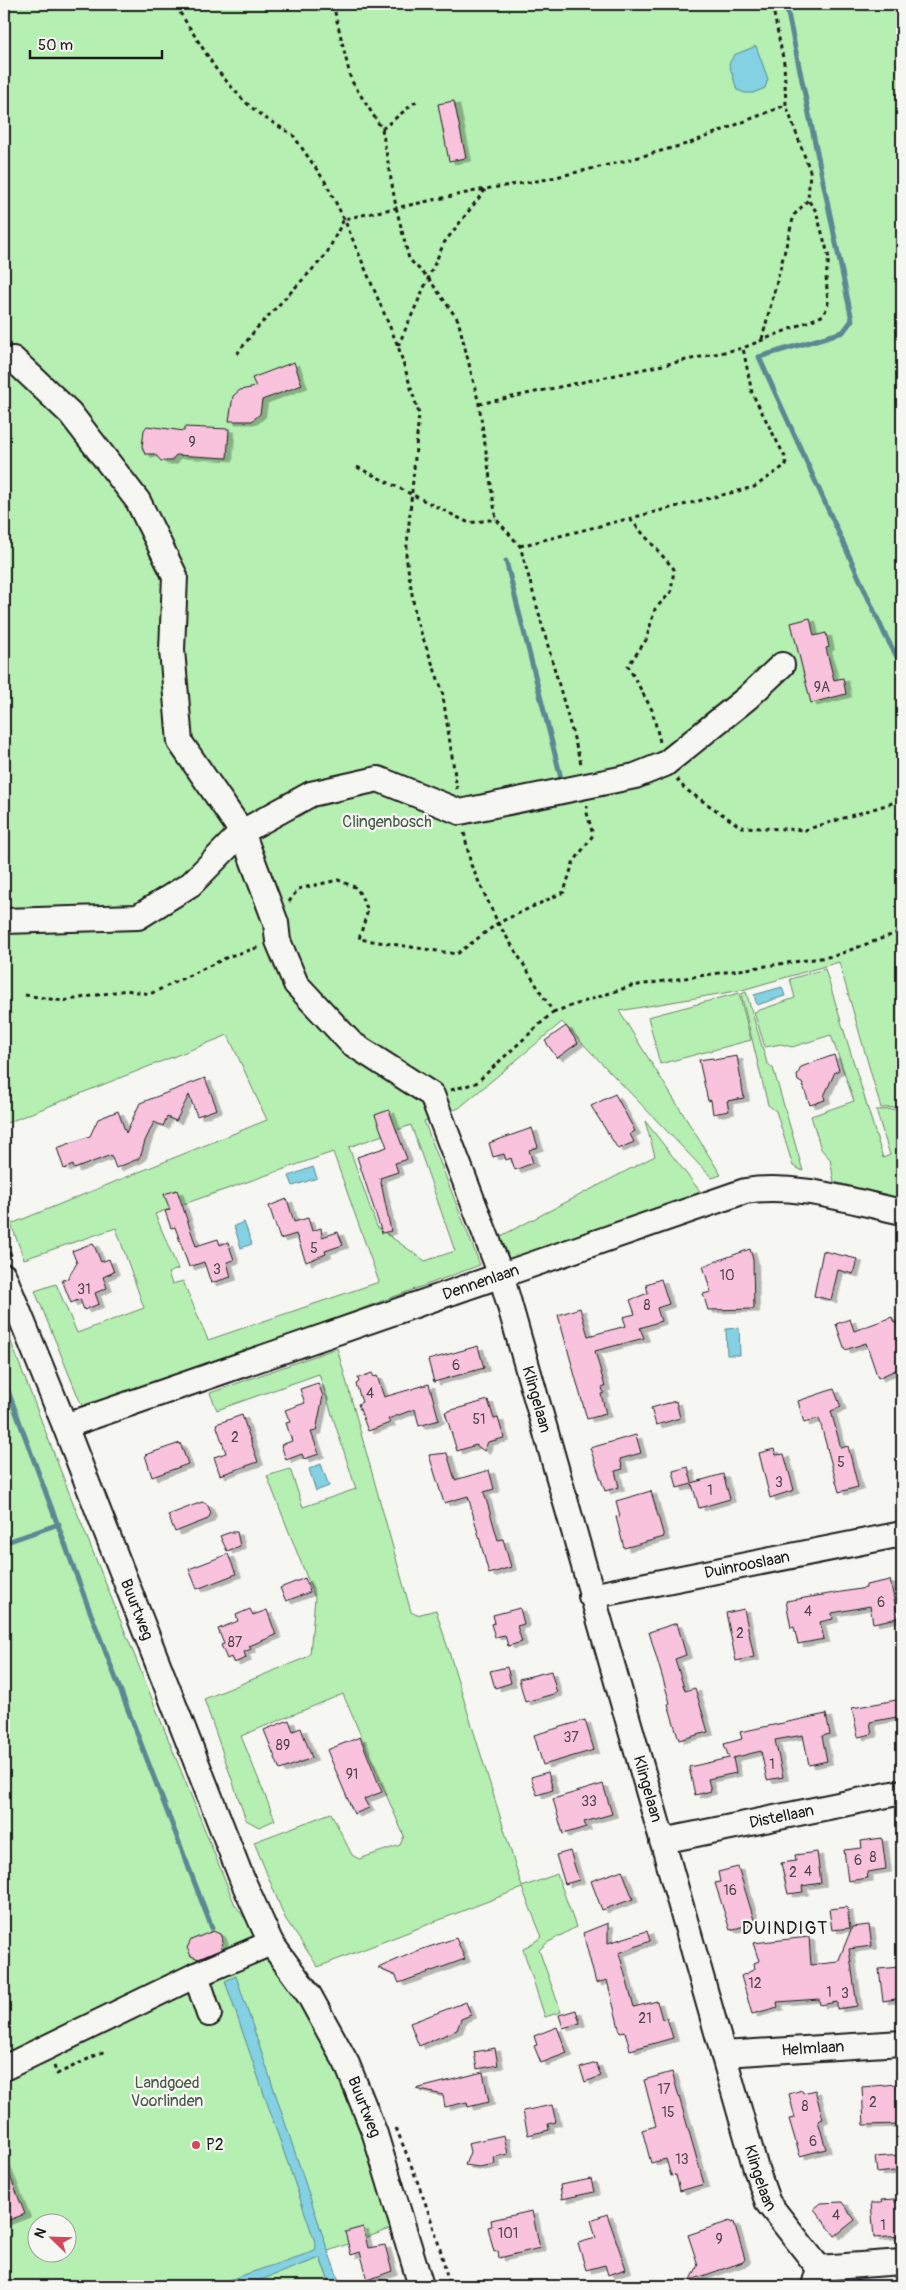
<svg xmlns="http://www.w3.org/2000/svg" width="906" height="2290" font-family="Pangolin,sans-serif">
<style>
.green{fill:#b6efb2;stroke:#698667;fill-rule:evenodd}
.water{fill:#83d1e2;stroke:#5a8993}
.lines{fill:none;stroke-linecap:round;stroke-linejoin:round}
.stream{stroke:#5a8993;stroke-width:5}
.building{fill:#f9c3de;stroke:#1c1c1c;filter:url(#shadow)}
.minor-casing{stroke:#1c1c1c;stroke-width:28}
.path{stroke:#1c1c1c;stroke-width:3;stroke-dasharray:4 4;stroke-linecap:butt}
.minor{stroke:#f6f6f2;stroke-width:24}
.poi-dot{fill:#d1495b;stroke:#f6f6f2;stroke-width:2}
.labels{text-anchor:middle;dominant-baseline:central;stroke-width:4.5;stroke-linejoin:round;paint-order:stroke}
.number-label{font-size:14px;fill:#53464c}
.park-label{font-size:16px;fill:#4a5b49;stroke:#f6f6f2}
.street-label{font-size:16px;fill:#1c1c1c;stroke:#f6f6f2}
.poi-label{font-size:16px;fill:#1c1c1c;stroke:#f6f6f2;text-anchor:start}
.neighbourhood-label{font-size:18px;letter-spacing:1px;fill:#1c1c1c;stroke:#f6f6f2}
</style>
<defs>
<filter id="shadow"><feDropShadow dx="5.5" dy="3" stdDeviation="0" flood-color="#0004"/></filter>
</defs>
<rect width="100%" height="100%" fill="#f6f6f2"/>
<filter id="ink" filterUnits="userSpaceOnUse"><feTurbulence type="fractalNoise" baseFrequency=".02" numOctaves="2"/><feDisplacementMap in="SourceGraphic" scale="10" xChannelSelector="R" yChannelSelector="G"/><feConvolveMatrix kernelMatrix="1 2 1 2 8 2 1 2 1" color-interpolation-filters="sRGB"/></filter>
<g filter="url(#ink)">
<path class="green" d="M4 4H902V1107L881 1108 839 962 742 990 619 1011 721 1175 712 1178 562 1022 459 1108 424 1121 480 1265 84 1411 35 1291 56 1284 77 1333 144 1308 116 1228 24 1259 11 1224 267 1120 228 1035 4 1124ZM411 1125 455 1251 425 1261 377 1227 349 1147ZM333 1152 379 1282 208 1340 183 1281 172 1284 168 1273 178 1269 155 1214Z
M825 969 883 1158 890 1155 876 1110 902 1109V1197L899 1198 834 1182 830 1159 821 1149 811 1116 854 1101 831 1035 792 1047 781 1044 765 1047 754 1012 795 998 790 979Z
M746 992 767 1063 773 1068 803 1171 793 1166 776 1111 768 1105 741 994Z
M739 993 751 1040 660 1064 648 1017Z
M645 1121 703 1195 508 1263 499 1237 655 1156Z
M4 1324 68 1490 235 1905 274 1957 352 2093 396 2227 300 2261 301 2265 320 2258 331 2286H4ZM38 2222H68V2252H38Z
M337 1348 411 1612 417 1615 436 1610 522 1887 557 1874 576 1927 547 1943 539 1950 561 2012 545 2017 523 1949 542 1937 522 1888 318 1967 285 1918 254 1842 331 1813 352 1855 359 1859 400 1845 404 1836 343 1694 241 1736 275 1820 259 1827 246 1820 204 1699 305 1658 310 1654 315 1598 267 1476 290 1469 303 1507 356 1489 319 1374 217 1410 210 1393Z"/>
<path class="water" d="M756 46 768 79 765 88 753 93H745L737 90 729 64 734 55Z
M782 987 785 996 757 1005 754 995Z
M313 1167 317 1178 293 1186 289 1176Z
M244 1222 252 1244 241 1248 234 1226Z
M739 1328 740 1355H727L726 1329Z
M321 1464 329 1486 316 1491 309 1469Z
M236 1976 327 2248 341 2286H331L320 2258 244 2286H211L315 2251 316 2245 225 1981Z"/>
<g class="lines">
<path class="stream" d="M786 4 852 320 843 332 759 357 885 635 902 666
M506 561 561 778
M4 1380 86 1601 212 1928
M4 1543 59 1524"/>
</g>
<path class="building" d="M454 101 466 158 449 161 438 104Z
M294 362 302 385 262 400 260 414 252 421H229L233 396 240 390 256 387 252 378Z
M147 426 184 431 185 427 229 429 227 458 176 455 171 461H161L155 454H145L142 447 144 430Z
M810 618 814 636 826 633 829 647 826 648 834 680 843 678 846 694 811 703 791 623Z
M566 1026 578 1043 557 1058 545 1041Z
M834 1055 839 1070 835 1072 824 1096 825 1100 810 1105 802 1083 798 1081 797 1076 801 1067Z
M737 1056 744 1098 727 1101 729 1111 713 1114 711 1100 708 1101 699 1060 713 1058 714 1060Z
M205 1078 217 1109 197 1116 189 1095 176 1121 167 1117 163 1126 154 1122 145 1141 141 1155 138 1159 116 1168 111 1155 74 1169 73 1165 64 1169 57 1148 90 1136 98 1119 118 1111 126 1133 140 1103Z
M615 1094 635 1131 630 1134 634 1142 618 1149 591 1106Z
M389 1110 407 1159 395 1163 398 1172 380 1178 391 1231 382 1233 357 1157 387 1147 375 1115Z
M532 1128 538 1147 529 1150 533 1163 515 1170 511 1158 506 1160 504 1154 493 1157 489 1143Z
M177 1190 196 1246 218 1239 220 1245 228 1242 234 1260 227 1262 231 1277 211 1283 204 1262 189 1267 175 1227 171 1228 165 1211 170 1210 164 1194Z
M287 1199 294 1222 308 1218 312 1231 321 1228 322 1237 338 1232 343 1245 325 1251 326 1254 306 1262 296 1234 280 1239 269 1206Z
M93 1243 101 1262 109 1259 114 1272 103 1277 107 1288 95 1293 99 1304 84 1310 80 1299 71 1303 62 1280 68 1278 77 1263 72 1251Z
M750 1249 753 1260 754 1309 708 1310 703 1294 711 1292 703 1266Z
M823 1251 857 1259 853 1274 838 1270 831 1300 814 1296Z
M661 1279 669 1304 657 1308 661 1321 640 1328 644 1338 595 1351 605 1387 602 1388 604 1393 601 1394 606 1414 587 1419 558 1315 580 1308 588 1336 626 1326 623 1317 635 1314 630 1300 648 1293 646 1284Z
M892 1317 894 1323 896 1322 902 1346V1367L878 1378 866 1343 845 1350 836 1324 850 1319 854 1331Z
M478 1346 484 1368 434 1382 428 1360Z
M372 1373 374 1377 377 1376 384 1397 429 1384 439 1420 419 1426 415 1409 388 1419 390 1423 368 1431 358 1404 362 1402 356 1384 359 1382 358 1378Z
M318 1383 323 1396 316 1431 311 1432 319 1454 304 1459 302 1454 286 1460 281 1445 292 1441 286 1423 290 1422 285 1410 305 1403 300 1389Z
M834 1389 841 1407 831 1411 841 1448 848 1446 858 1487 839 1492 819 1418 804 1423 798 1401Z
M488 1400 494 1419 498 1418 504 1438 488 1442 484 1451 476 1445 457 1451 445 1412Z
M676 1401 680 1418 656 1425 651 1408Z
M242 1415 258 1462 220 1475 214 1457 226 1453 216 1424Z
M636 1435 641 1453 620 1459 623 1469 615 1471 619 1487 605 1491 590 1448Z
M180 1443 188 1464 152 1477 145 1455Z
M774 1449 776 1455 784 1454 794 1490 770 1498 759 1453Z
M447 1453 455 1480 489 1470 494 1489 484 1492 498 1540 503 1539 511 1567 489 1574 468 1496 444 1503 429 1455Z
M688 1467 692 1483 723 1474 730 1499 699 1508 692 1484 677 1488 673 1471Z
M651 1491 664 1537 624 1548 616 1517 620 1516 616 1501Z
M202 1502 207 1504 211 1513 208 1519 175 1532 168 1515Z
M231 1532H237L240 1546 227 1551 220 1536Z
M228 1554 236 1574 197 1589 189 1569Z
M305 1578 310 1592 286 1601 280 1588Z
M890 1580 898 1618 873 1623 870 1606 832 1613 833 1619 820 1622 824 1639 798 1644 794 1627 791 1628 786 1601 866 1588V1585Z
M520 1608 524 1624 517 1626 522 1642 508 1646 505 1635 495 1637 491 1624 495 1623 493 1615Z
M250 1609 253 1615 267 1610 276 1635 249 1646 251 1649 244 1652 246 1658 234 1663 231 1657 227 1659 221 1645 224 1644 218 1629 238 1621 236 1615Z
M744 1609 754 1657 736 1661 726 1613Z
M677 1623 686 1655 675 1659 685 1691 695 1688 708 1732 679 1740 668 1704 670 1703 649 1632Z
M507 1667 511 1683 495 1688 490 1671Z
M551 1671 557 1693 525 1702 519 1679Z
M902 1699V1716L870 1722 872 1734 858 1737 852 1708Z
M826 1714 830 1734 822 1736 827 1761 809 1765 803 1735 775 1740 783 1777 767 1780 761 1751 733 1758 736 1773 708 1779 711 1791 695 1795 689 1767 729 1758 724 1744 742 1739 740 1732Z
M289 1720 293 1731 301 1728 312 1758 280 1770 264 1730Z
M585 1720 594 1750 543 1765 534 1735Z
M360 1737 382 1792 364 1799 369 1808 354 1814 327 1750Z
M548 1772 553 1790 537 1795 531 1777Z
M603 1784 612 1814 584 1822 586 1827 563 1834 553 1799Z
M882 1838 886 1869 867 1872 868 1878 848 1881 844 1850 862 1848 861 1841Z
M570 1851 579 1880 565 1884 556 1855Z
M817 1852 821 1883 802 1886 803 1892 788 1894 781 1863 796 1861 795 1855Z
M738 1867 755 1923 730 1930 715 1883 720 1882 718 1872Z
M622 1870 633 1899 602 1910 591 1881Z
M847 1907 850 1928 832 1930 829 1909Z
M608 1923V1943L647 1931 650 1941 619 1953 634 2007 657 2001 662 2019 667 2018 673 2038 630 2050 625 2031 620 2032 607 1980 596 1983 583 1933Z
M869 1925 872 1946 849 1949 857 2006 837 2009V2002L820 2005 819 1999 777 2002 778 2007 752 2014 741 1976 755 1969 754 1963 759 1961 753 1943 809 1937 811 1965 838 1962 852 1927Z
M213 1931 220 1934 223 1942 220 1950 199 1959 191 1956 187 1948 191 1940Z
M456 1938 465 1959 399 1983 396 1976 378 1968 417 1951Z
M898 1967 899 1973H902V1998L883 2001 879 1969Z
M466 2002 471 2015 461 2019 457 2030 419 2046 410 2023Z
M576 2010 580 2023 563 2028 559 2015Z
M557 2027 567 2053 541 2063 534 2046 537 2045 534 2036Z
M495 2048 498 2065 477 2069 474 2052Z
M596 2063 601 2076 585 2082 580 2068Z
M483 2072 489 2102 468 2107 467 2102 445 2107 443 2095 416 2089Z
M672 2072 704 2184 680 2191 676 2175 671 2176 666 2159 651 2163 642 2130 656 2126 644 2080Z
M897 2084 900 2124 864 2125 862 2087Z
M802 2090 803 2093 815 2090 823 2119 818 2121 826 2149 800 2156 789 2119 795 2118 789 2094Z
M552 2105 556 2122 548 2124 549 2130 528 2135 523 2111Z
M504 2135 508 2154 494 2157 495 2164 479 2167 465 2165 470 2152 468 2143Z
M902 2155V2170L877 2173 875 2157Z
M4 2161 25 2214 4 2222Z
M591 2179 594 2192 562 2199 560 2185Z
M895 2199V2202L902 2201V2236L874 2238 871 2203H882L881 2200Z
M842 2202 855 2220 835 2236 814 2209 821 2203Z
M532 2211 540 2248 499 2258 498 2251 494 2252 491 2240 488 2227 492 2226 491 2220Z
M607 2214 626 2269 608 2275 605 2265 586 2270 578 2243 596 2238 591 2220Z
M730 2221 731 2223 734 2222 745 2259 743 2262 691 2280 698 2265 688 2235Z
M363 2227 368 2248 385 2245 392 2271 368 2280 360 2252 351 2255 345 2232Z"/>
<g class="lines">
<g class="minor-casing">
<g id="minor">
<path id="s1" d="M13 359 70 413 138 501 175 576 172 650 180 742 242 832 276 923 278 941 296 984 351 1043 432 1095 501 1275 756 2169 768 2203 819 2268 814 2286"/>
<path d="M4 921 138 917 191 884 242 832 311 794 378 779 460 812 635 776 665 764 747 698 782 665"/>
<path id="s2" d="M4 1276 65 1426 242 1879 271 1943 309 1995 347 2064 375 2134 421 2286"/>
<path id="s3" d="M65 1426 745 1191C798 1183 850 1201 902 1212"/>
<path id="s4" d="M591 1596 902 1534"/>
<path id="s5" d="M662 1841 902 1792"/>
<path d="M196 1975 209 2014"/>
<path id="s6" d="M723 2054 902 2043"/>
<path d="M4 2068 196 1975 271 1943"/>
<path d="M819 2268 902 2262"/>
</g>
</g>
<path class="path" d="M195 4 177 8 216 69 244 101 262 116 293 135 326 183 344 219 398 346 419 414 406 556 416 619 442 690 457 789
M333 4 351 80 382 129 396 207 409 259 429 279 458 320 479 404 496 519 520 546 582 767
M382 129 418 100
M762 339 794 215 808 200 810 171 786 105 784 63 772 4
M398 346 444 243 485 190
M237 354 256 329 326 255 344 219 485 189 543 180 621 162 690 143 786 105
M479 404 743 348 824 315 828 303 826 276 829 258 816 211 808 200
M357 467 469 523 496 519
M630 519 674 569 671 592 655 609 646 640 628 666 652 710 660 742
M520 546 754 487 786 465 785 457 752 393 743 348
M677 779 685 789 741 827 805 830 902 800
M289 902 298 889 338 880 357 888 368 910 359 939 457 954 498 923 564 892 573 863 593 835 587 813V805
M25 995 63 1001 126 990 150 994 230 956 260 947
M553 1012 631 986 834 956 902 931
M451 1090 476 1083 553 1012 498 923 471 865 464 832
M4 1237 12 1258
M54 2066 57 2074 105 2051
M396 2128C417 2179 438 2232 449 2286"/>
<use href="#minor" class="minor"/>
</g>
</g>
<circle class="poi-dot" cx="196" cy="2145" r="5"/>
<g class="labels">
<g class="number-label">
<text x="192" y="442">9</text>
<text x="822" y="687">9A</text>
<text x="314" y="1248">5</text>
<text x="217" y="1269">3</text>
<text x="727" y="1275">10</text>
<text x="84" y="1289">31</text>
<text x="647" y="1305">8</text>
<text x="456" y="1365">6</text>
<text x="370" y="1393">4</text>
<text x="479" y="1419">51</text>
<text x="235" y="1437">2</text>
<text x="841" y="1462">5</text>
<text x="779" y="1482">3</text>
<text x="710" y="1490">1</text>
<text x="881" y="1602">6</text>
<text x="808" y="1611">4</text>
<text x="740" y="1633">2</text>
<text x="235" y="1642">87</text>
<text x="571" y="1737">37</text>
<text x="283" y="1745">89</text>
<text x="772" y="1764">1</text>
<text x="352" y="1774">91</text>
<text x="589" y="1801">33</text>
<text x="873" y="1857">8</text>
<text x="858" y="1860">6</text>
<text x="808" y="1871">4</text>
<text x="793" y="1872">2</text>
<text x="730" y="1890">16</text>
<text x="755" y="1983">12</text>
<text x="829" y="1992">1</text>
<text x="845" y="1993">3</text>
<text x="645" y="2018">21</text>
<text x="664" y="2089">17</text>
<text x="873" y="2102">2</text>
<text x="805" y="2106">8</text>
<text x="668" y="2112">15</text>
<text x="813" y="2141">6</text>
<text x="682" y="2159">13</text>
<text x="836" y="2215">4</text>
<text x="883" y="2225">1</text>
<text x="508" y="2233">101</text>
<text x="719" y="2239">9</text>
</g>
<g class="park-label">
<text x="387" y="822">Clingenbosch</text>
<text x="167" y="2083">Landgoed<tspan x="167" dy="18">Voorlinden</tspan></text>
</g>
<g class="street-label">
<text stroke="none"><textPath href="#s3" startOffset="440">Dennenlaan</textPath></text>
<text stroke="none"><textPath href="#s1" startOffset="1210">Klingelaan</textPath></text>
<text stroke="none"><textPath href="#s4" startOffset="159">Duinrooslaan</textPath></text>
<text stroke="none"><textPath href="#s2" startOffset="359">Buurtweg</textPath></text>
<text stroke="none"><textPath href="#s1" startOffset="1615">Klingelaan</textPath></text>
<text stroke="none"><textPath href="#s5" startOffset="122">Distellaan</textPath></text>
<text stroke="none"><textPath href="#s6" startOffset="90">Helmlaan</textPath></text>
<text stroke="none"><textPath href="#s2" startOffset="908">Buurtweg</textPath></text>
<text stroke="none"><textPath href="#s1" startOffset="2020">Klingelaan</textPath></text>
</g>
<g class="poi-label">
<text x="206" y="2145">P2</text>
</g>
<g class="neighbourhood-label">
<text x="785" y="1928">DUINDIGT</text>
</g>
</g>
<rect width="906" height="2290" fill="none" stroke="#f6f6f2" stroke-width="20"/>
<rect x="10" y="10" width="886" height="2270" fill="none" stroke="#1c1c1c" stroke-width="2" filter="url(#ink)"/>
<g transform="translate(52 2238) rotate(293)"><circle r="24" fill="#f6f6f2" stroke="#9f9f9c"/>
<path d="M0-4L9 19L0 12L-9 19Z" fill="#d1495b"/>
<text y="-8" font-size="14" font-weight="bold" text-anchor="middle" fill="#1c1c1c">N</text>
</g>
<path d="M30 50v8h132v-8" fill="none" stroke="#1c1c1c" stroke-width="2.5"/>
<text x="38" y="50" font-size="15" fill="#1c1c1c" stroke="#f6f6f2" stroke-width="4" paint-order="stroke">50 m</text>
</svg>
